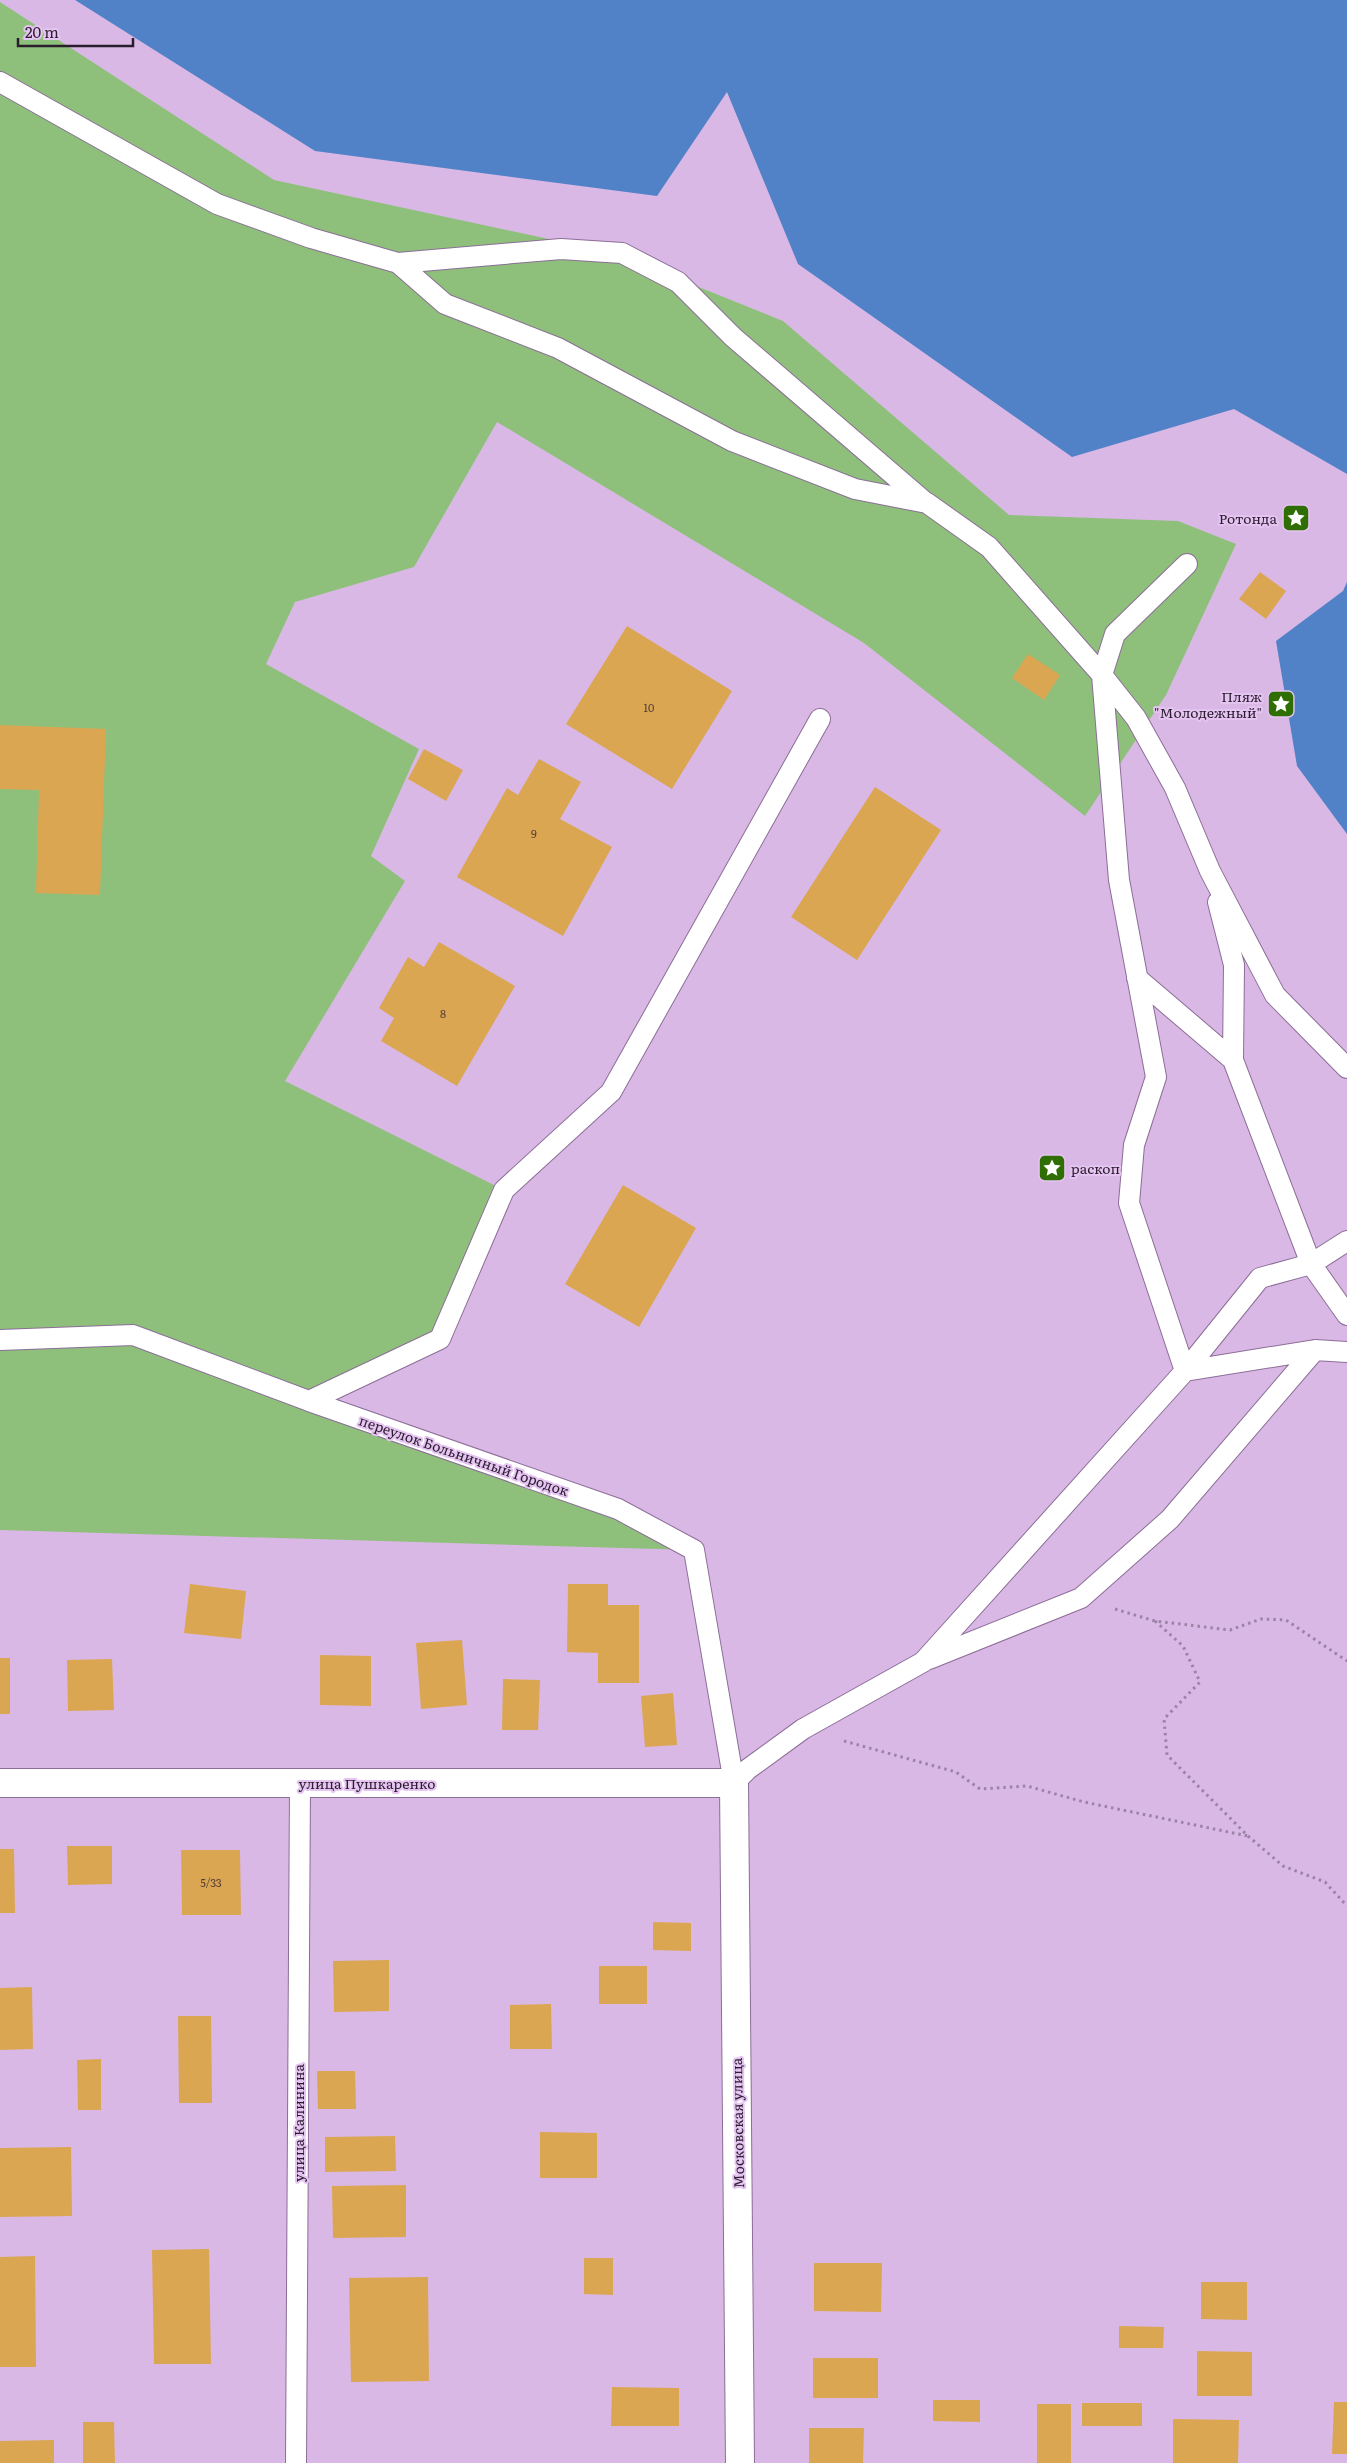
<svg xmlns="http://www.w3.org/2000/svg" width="1347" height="2463" font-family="Literata,serif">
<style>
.green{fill:#8ec07b}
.water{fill:#5182c7}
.building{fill:#dba652}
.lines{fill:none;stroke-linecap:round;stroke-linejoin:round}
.lane-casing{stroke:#8c6e97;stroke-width:22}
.secondary-casing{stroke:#8c6e97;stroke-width:30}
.path{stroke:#9c82a6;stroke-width:3;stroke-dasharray:2.5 4;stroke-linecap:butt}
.lane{stroke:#fff;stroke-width:20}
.secondary{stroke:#fff;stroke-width:28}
.labels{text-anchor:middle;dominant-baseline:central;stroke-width:4;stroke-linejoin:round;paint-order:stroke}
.number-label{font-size:11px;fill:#563f37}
.poi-label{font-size:14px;fill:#2a1d2e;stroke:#e6c4f2;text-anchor:end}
.street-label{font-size:14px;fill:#2a1d2e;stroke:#e6c4f2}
</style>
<rect width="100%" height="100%" fill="#d9b8e5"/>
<path class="green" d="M0 2 274 180 614 253 783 321 1009 515 1178 521 1236 544 1166 695 1085 816 864 643 497 422 414 567 295 602 266 664 419 749 371 856 405 881 285 1081 504 1190 440 1339 310 1401 618 1509 694 1550 0 1530Z"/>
<path class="water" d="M75 0H1347V474L1234 409 1072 457 798 264 727 92 657 196 315 151Z
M1347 582V834L1297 766 1276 641 1343 591Z"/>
<path class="building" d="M1260 572 1286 591 1266 619 1239 599Z
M627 626 732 691 672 789 566 724Z
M1028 654 1060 675 1044 700 1012 678Z
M0 725 106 729 100 895 36 893 39 790 0 789Z
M424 749 463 770 446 801 408 779Z
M539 759 581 782 560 819 612 847 563 936 457 877 507 788 518 795Z
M875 787 941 830 857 960 791 917Z
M439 942 515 986 457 1086 381 1041 394 1018 379 1008 408 957 424 967Z
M623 1185 696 1228 639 1327 565 1284Z
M190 1584 246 1591 241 1639 184 1633Z
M568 1584H608V1605H639V1683H598V1653L567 1652Z
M462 1640 467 1705 421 1709 416 1643Z
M320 1655 371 1656V1706L320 1705Z
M0 1658H10V1714H0Z
M112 1659 114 1710 68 1711 67 1660Z
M503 1679 540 1680 538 1730H502Z
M673 1693 677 1745 645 1747 641 1696Z
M67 1846H112V1884L68 1885Z
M0 1849H14L15 1913H0Z
M181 1850H240L241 1915H182Z
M653 1922 691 1923V1951L653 1950Z
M389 1960V2011L334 2012 333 1961Z
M599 1966H647V2004H599Z
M32 1987 33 2049 0 2050V1988Z
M551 2004 552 2049H510V2005Z
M178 2016H211L212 2103H179Z
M101 2059V2110H78L77 2060Z
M317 2071H355L356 2109H318Z
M540 2132 597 2133V2178H540Z
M395 2136 396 2171 325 2172V2137Z
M71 2147 72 2216 0 2217V2148Z
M406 2185V2237L333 2238 332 2186Z
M209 2249 211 2364H154L152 2250Z
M35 2256 36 2367H0V2257Z
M584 2258H613V2295L584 2294Z
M814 2263H882L881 2312 814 2311Z
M428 2277 429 2381 351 2382 349 2278Z
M1201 2282H1247V2320L1201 2319Z
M1119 2326 1164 2327 1163 2348H1119Z
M1197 2351 1252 2352V2396H1197Z
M813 2358H878V2398H813Z
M612 2387 679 2388V2426H611Z
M933 2400H980V2422L933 2421Z
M1334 2402H1347V2454H1332Z
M1082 2403H1142V2426H1082Z
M1037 2404H1071V2463H1037Z
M1173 2419 1239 2420 1238 2463H1173Z
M83 2422H114L115 2463H83Z
M809 2428H864L863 2463H809Z
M54 2440V2463H0V2441Z"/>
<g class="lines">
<g class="lane-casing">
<path id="lane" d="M0 82 217 204 311 238 398 263 445 304 558 348 732 441 855 489 927 503 989 547 1102 675 1136 718 1175 788 1210 871 1275 995 1347 1068
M398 263 561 249 622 253 678 282 733 337 925 502
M1218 902 1234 965 1233 1060
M1137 978 1233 1060 1311 1264 1347 1241
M1347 1315 1311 1264 1260 1278 1185 1371 1315 1350 1347 1352
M0 1340 133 1335 309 1401 618 1509 694 1550 734 1783
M309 1401 440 1339 504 1190 611 1092 820 719
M929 1659 1081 1598 1170 1519 1315 1350
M734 1783 748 1769 803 1729 923 1662 1185 1371 1129 1203 1134 1145 1156 1077 1119 880 1102 675 1115 634 1187 564
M296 2463 300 1784"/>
</g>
<g class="secondary-casing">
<path id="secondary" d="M0 1783H734L740 2463"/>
</g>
<path class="path" d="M1115 1609 1155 1621 1230 1630 1261 1619 1286 1620 1347 1661
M1155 1621 1183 1646 1200 1682 1164 1719 1167 1755 1248 1836 1283 1866 1325 1882 1347 1906
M844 1741 956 1772 980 1789 1027 1786 1084 1802 1248 1836"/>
<use href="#lane" class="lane"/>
<use href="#secondary" class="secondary"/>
</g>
<defs>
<g id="sight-square" transform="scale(1.4375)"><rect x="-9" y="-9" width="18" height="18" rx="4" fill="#2e6e02" stroke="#e6c4f2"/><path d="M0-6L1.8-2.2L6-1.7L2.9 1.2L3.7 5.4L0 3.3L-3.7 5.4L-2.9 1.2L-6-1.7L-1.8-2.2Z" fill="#fff"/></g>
</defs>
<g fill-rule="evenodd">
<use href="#sight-square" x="1296" y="518"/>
<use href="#sight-square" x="1281" y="704"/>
<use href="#sight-square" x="1052" y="1168"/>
</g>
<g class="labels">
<g class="number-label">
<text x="649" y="707">10</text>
<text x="534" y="833">9</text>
<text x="443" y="1013">8</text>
<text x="211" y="1882">5/33</text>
</g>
<g class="poi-label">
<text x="1277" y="518">Ротонда</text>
<text x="1262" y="696">Пляж<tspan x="1262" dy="16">"Молодежный"</tspan></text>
<text x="1071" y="1168" text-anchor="start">раскоп</text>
</g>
<g class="street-label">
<text transform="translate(464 1455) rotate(19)">переулок Больничный Городок</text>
<text x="367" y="1783">улица Пушкаренко</text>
<text transform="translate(298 2123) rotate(-90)">улица Калинина</text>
<text transform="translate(737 2123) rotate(-91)">Московская улица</text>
</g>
</g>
<path d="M18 38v8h115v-8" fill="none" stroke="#2a1d2e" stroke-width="2.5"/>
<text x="25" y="38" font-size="15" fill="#2a1d2e" stroke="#e6c4f2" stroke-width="4" paint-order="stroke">20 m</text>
</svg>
